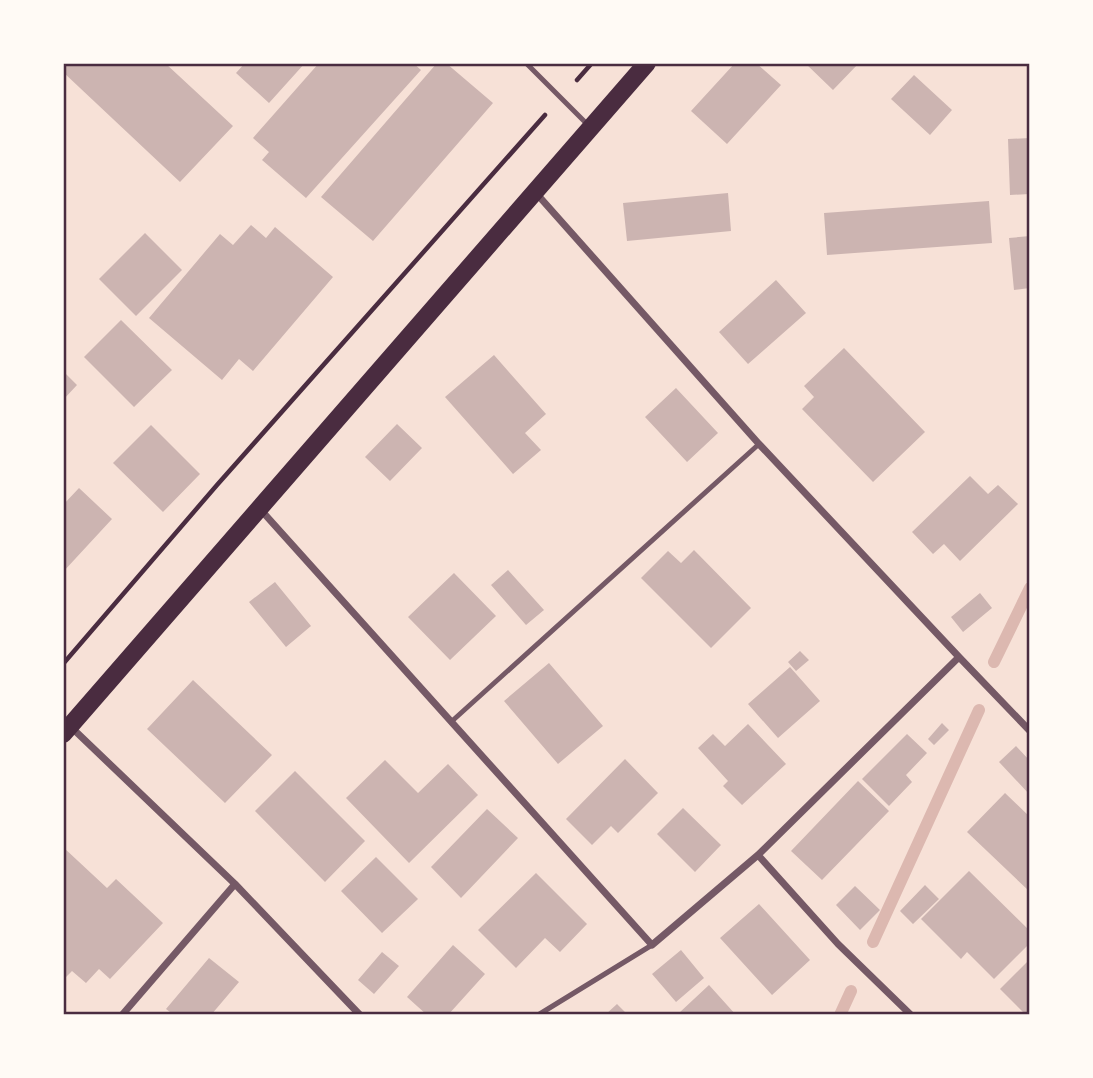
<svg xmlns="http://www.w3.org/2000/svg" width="1093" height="1078" font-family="'Roboto Condensed',sans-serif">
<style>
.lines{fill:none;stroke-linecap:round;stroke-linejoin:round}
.stream{stroke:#dcb8b0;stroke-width:12}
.building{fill:#ccb4b1}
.path{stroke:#4a2c40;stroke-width:4.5}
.service{stroke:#755966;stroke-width:5}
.minor{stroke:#755966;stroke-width:7}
.primary{stroke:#4a2c40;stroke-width:18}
.neatline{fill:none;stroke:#4a2c40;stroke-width:2.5}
</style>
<rect width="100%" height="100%" fill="#f7e1d7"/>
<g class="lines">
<path class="stream" d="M994 662 1030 588
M873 942 979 710
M840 1015 851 991"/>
</g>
<path class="building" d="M63 63H165L233 126 180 182 63 72Z
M245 63H305L269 103 236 73Z
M319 63H413L421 70 306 198 262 160 269 152 253 138Z
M437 63H446L493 103 373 241 321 197Z
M735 63H756L781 85 727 144 691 111Z
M805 63H859L833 90Z
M914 75 952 110 930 135 891 99Z
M1030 138V194L1010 195 1008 139Z
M728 193 731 231 627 241 623 203Z
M989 201 992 243 827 255 824 213Z
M251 225 266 238 275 227 333 277 253 371 239 359 222 380 149 318 220 234 233 245Z
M145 233 182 270 136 316 99 279Z
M1030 236V288L1014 290 1009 238Z
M776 280 806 313 748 364 719 332Z
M121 320 172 370 134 407 84 357Z
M844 348 925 432 873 482 802 409 814 397 804 386Z
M494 355 546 414 525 433 541 450 513 474 445 397Z
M63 371 77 385 63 400Z
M676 388 718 433 687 462 645 417Z
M397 424 422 448 390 481 365 457Z
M151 425 200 474 163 512 113 463Z
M970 476 988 494 998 485 1018 504 960 561 944 544 933 554 912 532Z
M79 488 112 519 63 572V505Z
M694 550 751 608 711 648 641 578 668 551 681 563Z
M508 570 544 610 526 625 491 585Z
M454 573 496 616 450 660 408 617Z
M275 582 311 626 286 647 249 602Z
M980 593 992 608 963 632 951 617Z
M800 651 809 660 796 671 788 662Z
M549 663 603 726 558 764 504 701Z
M790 667 820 701 778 738 748 704Z
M193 680 272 755 225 803 147 729Z
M942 723 949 730 934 745 928 739Z
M748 724 786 764 742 805 723 786 728 781 698 748 713 734 725 746Z
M907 734 927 753 906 775 912 782 889 806 862 779Z
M1016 746 1030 761V795L999 762Z
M625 759 658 793 618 833 611 826 592 845 566 819Z
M385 760 418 793 448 764 478 795 409 863 346 798Z
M295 771 365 841 325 882 255 811Z
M858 781 889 811 822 880 791 851Z
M1005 793 1030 817 1029 891 967 832Z
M683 808 721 845 695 872 657 834Z
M487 809 518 838 461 898 431 867Z
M63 847 107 888 116 879 163 923 110 979 99 969 86 983 72 971 63 980Z
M376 857 418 899 382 933 341 891Z
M969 871 1030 931V943L994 979 967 952 961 959 921 919Z
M536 873 587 924 560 952 545 938 516 968 478 930Z
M925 885 939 899 913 924 900 911Z
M855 886 880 910 860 930 836 905Z
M759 904 810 960 772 995 720 938Z
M453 945 485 974 448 1015H427L407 997Z
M681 950 704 978 676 1002 652 974Z
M382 952 399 966 374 994 358 980Z
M209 958 239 982 211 1015H174L166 1009Z
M1030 959V1010L1026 1015 1000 989Z
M709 985 736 1015H681L679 1013Z
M617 1004 628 1015H605Z"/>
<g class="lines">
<path class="path" d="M577 80 592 63
M63 664 217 485 545 115"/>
<path class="service" d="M526 63 588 125
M451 722 759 444
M538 1015 652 945"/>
<path class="minor" d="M260 509 652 945 758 855 959 657 759 444 536 193
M959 657 1030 731
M70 726 235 884 122 1015
M758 855 838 944 911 1015
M235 884 360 1015"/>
<path class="primary" d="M63 734 647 63"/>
</g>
<rect width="1093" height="1078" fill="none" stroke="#fffaf5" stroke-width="130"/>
<rect x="65" y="65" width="963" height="948" class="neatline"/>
</svg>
